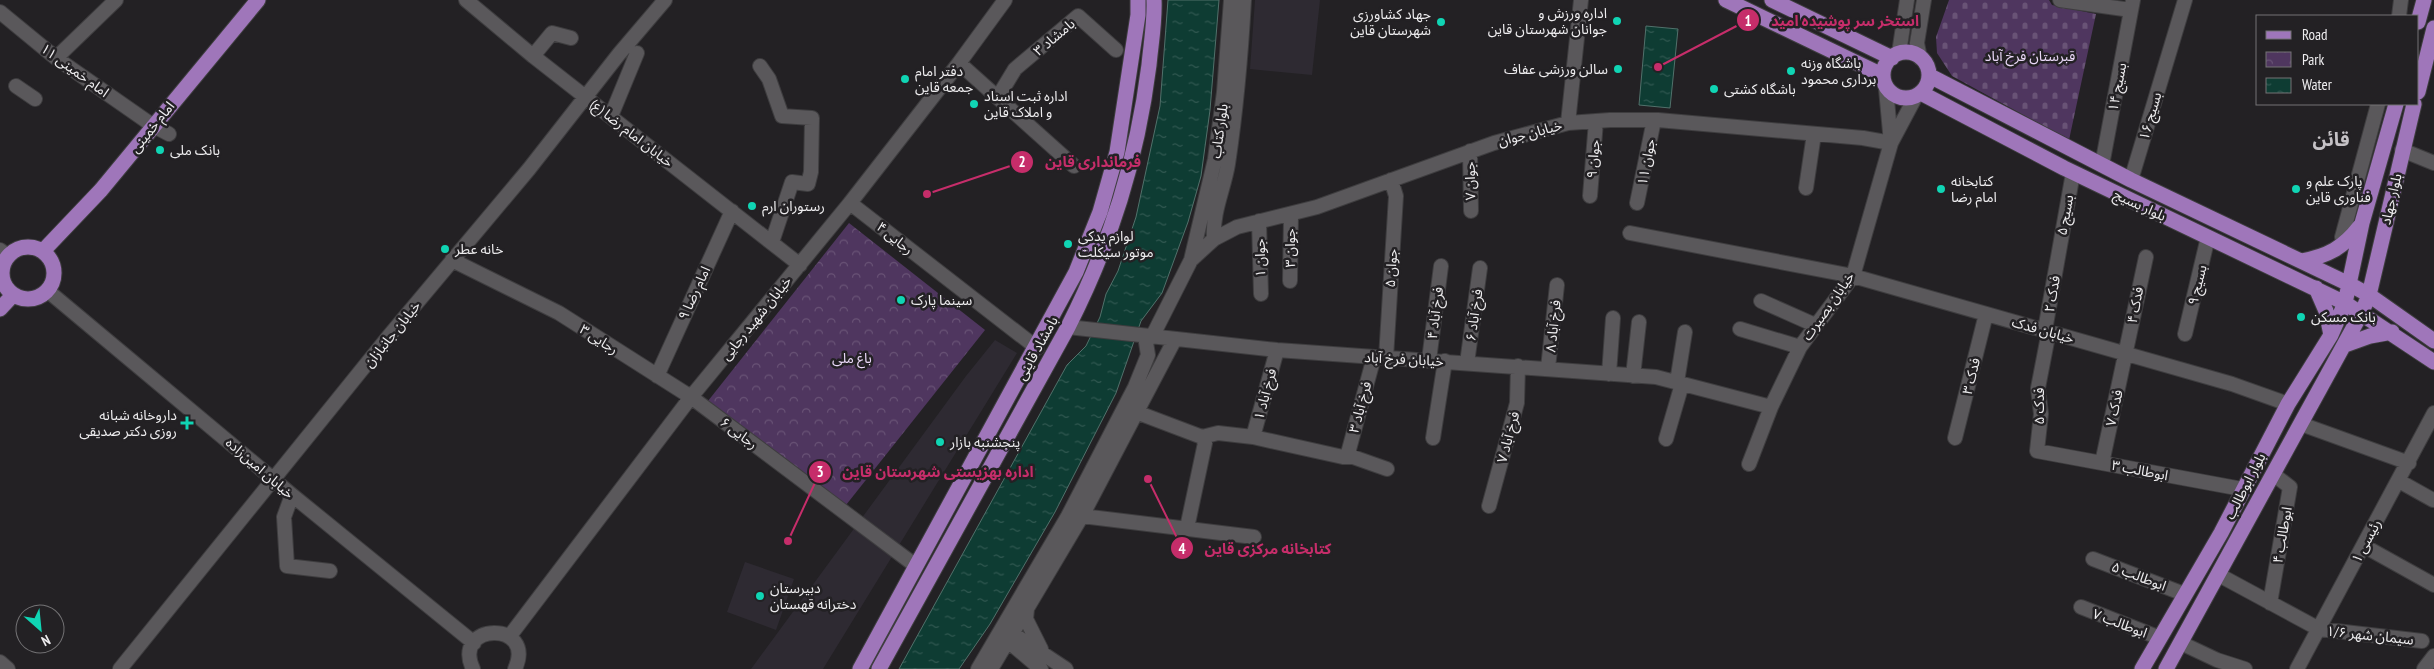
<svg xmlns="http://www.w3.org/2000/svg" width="2434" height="669" font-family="'PT Sans Narrow','Noto Sans Arabic',sans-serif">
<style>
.built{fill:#2e2a32}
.cemetery{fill:url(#cemetery-stones)}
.park{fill:url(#park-crowns)}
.water{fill:url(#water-ripples);stroke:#51716b}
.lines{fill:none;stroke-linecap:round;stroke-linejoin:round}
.minor-casing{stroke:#3e3d3f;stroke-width:16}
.major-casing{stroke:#3e3d3f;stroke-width:17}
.minor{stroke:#5a585b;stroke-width:14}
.major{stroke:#9f76ba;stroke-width:15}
.poi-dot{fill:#10d5b4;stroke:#232124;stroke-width:2}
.labels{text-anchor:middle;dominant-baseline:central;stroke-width:5;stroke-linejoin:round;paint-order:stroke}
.poi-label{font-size:14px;fill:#eeedef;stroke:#232124;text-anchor:start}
.street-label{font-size:14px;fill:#eeedef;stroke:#232124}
.park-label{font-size:14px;fill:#ead8f8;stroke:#232124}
.district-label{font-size:19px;font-weight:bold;fill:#c5c2c6;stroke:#232124}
.leader{fill:none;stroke:#c62d6a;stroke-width:2}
.callout-dot{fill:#c62d6a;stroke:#232124;stroke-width:2}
.mark-label{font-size:15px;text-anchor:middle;font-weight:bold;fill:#fff}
.callout-label{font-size:15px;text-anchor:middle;font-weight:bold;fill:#c62d6a;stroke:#232124;stroke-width:5;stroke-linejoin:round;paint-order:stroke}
</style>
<defs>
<pattern id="cemetery-stones" width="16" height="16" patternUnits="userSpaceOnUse" patternTransform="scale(1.25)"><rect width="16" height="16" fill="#4f365f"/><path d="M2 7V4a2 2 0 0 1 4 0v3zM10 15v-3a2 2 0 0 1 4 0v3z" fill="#695376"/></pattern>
<pattern id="park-crowns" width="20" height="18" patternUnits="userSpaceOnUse" patternTransform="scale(1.25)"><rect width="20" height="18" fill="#4f365f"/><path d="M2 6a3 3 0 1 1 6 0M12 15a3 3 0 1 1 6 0" fill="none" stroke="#695376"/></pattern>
<pattern id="water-ripples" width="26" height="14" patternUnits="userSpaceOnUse" patternTransform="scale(1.25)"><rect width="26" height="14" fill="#0e3c33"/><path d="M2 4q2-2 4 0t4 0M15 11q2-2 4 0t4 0" fill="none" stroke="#315851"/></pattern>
</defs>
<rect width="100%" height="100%" fill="#232124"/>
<path class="built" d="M1255 0H1320L1312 75 1250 69Z
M995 340 1017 353 823 669H751L966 376Z
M745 562 794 579 776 630 727 612Z"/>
<path class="cemetery" d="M1949 0H2049L2052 5 2096 14 2069 140 1952 76 1937 53 1936 37Z"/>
<path class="park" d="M849 223 985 330 846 505 708 401Z"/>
<path class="water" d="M1168 0H1219L1210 110 1201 176 1188 222 1162 293 1141 321 1116 393 1055 512 990 624 959 669H899L1067 365 1086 346 1100 317 1106 294 1118 271 1136 217 1160 106Z
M1646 26 1678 29 1670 108 1639 105Z"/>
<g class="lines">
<g class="minor-casing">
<path id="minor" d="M466 0 533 56 800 265
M2060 0 2131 10
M0 12 56 58 152 125 169 134
M2399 16 2401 0
M1899 53 1907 0
M533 56 552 33 571 38
M56 58 116 0
M1920 58 1917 43 1924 0
M959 63 1074 166
M760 66 769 79 782 116 812 118 811 172 808 184 792 182 772 242
M16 86 35 99
M1886 89 1891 143
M998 97 1015 69 1078 16 1116 50
M611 116 637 53
M1568 123 1581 0
M2402 150 2434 163
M1470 151 1471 211
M2102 165 2133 0
M2131 180 2185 0
M1806 188 1814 134
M1590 196 1596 121
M850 203 1037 348
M1637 203 1654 120
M1259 221 1261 294
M1630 233 1853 276 2232 384 2288 404
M2342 237 2378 104
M1214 239C1212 212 1224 189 1228 164 1236 110 1241 55 1244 0
M0 250 8 256
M452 260 559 313 691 397 916 566
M1191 260 1215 159 1224 92 1231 0
M1290 281 1291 214
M48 291 292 495 474 643
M1761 301 1815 325
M1068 327 1277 350 1656 377 1771 407
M1740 329 1800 347
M2045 330 2073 173
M2049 331 2038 388 2041 414 2037 451 2242 489
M2185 334 2208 237
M1152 337 1191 260 1214 239 1237 227 1317 207 1494 143 1568 123 1610 120H1658L1863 138 1891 143
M1386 358 1396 196 1391 180
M1429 360 1441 266
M1467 363 1480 268
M1548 368 1557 285
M1609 374 1613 318
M657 376 732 211
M1633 376 1639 322
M1677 382 1685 332
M1136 412 1202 437 1218 433 1253 437 1343 457H1353L1387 469
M2301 424 2409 463
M1253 437 1277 350
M1433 438 1445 361
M1955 438 1986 314
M1666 439 1682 384
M1347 457 1374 357
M2102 463 2146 257
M1749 464 1771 407 1800 347 1853 276 1891 143 1916 96
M2399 481 2433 500
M292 495 284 517 287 566 330 571
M1489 506 1517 403 1518 366
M1082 516 1254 537
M1187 528 1205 443 1202 437
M2364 546 2434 585
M2093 559 2184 594
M2219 575 2319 629 2422 641
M2270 603 2290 487 2273 474
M2081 607 2160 638
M1027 609 1026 619 1041 649
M1004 628 1066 669
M1002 636 1041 669
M509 637 691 397 850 203 959 63 1005 0
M2181 643 2217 660 2245 669
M0 662 8 669
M120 669 389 336 529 169 619 54 665 0
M473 669C451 622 537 620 515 669
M978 669 1068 516 1135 387 1148 355 1145 336
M991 669 1082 516 1175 339
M2297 669 2434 413
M2424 669 2434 656"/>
</g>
<g class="major-casing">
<path id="major" d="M1726 0 1882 75
M1772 0 1892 58
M2418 22 2424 0
M1883 75a23 23 0 1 1 46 0a23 23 0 1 1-46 0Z
M1930 76 2131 180 2351 285 2369 295 2434 341
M2418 92 2434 28
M1921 93 2064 168 2345 303 2434 362
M2 273a26 26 0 1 1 52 0a26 26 0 1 1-52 0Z
M43 251 101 190 258 0
M2301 261C2328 256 2343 248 2360 226
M2316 288 2326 311 2331 335
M0 309 13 295
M2345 345 2370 336 2392 332
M860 669 1076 272 1100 212 1117 152 1138 15V0
M879 669 1068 327C1111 242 1137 160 1149 65 1151 43 1155 22 1154 0
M2142 669 2221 533 2288 404 2331 335 2345 303 2362 223 2396 104
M2166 669 2362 312 2369 295 2414 104"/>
</g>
<use href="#minor" class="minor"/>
<use href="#major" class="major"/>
</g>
<g class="poi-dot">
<circle cx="1617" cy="21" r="5"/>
<circle cx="1441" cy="22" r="5"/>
<circle cx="1618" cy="69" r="5"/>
<circle cx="1791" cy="71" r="5"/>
<circle cx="905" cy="79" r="5"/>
<circle cx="1714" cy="89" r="5"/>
<circle cx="974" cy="104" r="5"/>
<circle cx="160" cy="150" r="5"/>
<circle cx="1941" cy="189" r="5"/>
<circle cx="2296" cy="189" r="5"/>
<circle cx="752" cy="206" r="5"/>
<circle cx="1068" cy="244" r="5"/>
<circle cx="445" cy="249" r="5"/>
<circle cx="901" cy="300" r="5"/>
<circle cx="2301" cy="317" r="5"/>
<path d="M184.5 415.5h5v5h5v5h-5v5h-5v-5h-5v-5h5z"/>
<circle cx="940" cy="442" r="5"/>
<circle cx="760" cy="596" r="5"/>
</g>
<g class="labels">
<g class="poi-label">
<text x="1607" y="13" text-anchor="end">اداره ورزش و<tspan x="1607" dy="16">جوانان شهرستان قاین</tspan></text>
<text x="1431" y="14" text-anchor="end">جهاد کشاورزی<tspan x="1431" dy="16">شهرستان قاین</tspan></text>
<text x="1801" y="63">باشگاه وزنه<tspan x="1801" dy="16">برداری محمود</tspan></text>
<text x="1608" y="69" text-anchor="end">سالن ورزشی عفاف</text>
<text x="915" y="71">دفتر امام<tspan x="915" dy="16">جمعه قاین</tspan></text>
<text x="1724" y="89">باشگاه کشتی</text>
<text x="984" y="96">اداره ثبت اسناد<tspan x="984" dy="16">و املاک قاین</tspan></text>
<text x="170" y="150">بانک ملی</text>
<text x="1951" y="181">کتابخانه<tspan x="1951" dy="16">امام رضا</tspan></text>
<text x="2306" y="181">پارک علم و<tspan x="2306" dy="16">فناوری قاین</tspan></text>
<text x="762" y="206">رستوران ارم</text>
<text x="1078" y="236">لوازم یدکی<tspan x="1078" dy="16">موتور سیکلت</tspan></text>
<text x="455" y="249">خانه عطر</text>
<text x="911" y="300">سینما پارک</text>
<text x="2311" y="317">بانک مسکن</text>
<text x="177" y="415" text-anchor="end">داروخانه شبانه<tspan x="177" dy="16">روزی دکتر صدیقی</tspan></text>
<text x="950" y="442">پنجشنبه بازار</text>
<text x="770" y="588">دبیرستان<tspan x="770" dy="16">دخترانه قهستان</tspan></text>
</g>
<g class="street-label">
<text transform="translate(1054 37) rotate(-40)">بامشاد ۳</text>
<text transform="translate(75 70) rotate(36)">امام خمینی ۱۱</text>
<text transform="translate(2117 87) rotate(-79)">بسیج ۱۴</text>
<text transform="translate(2150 116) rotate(-74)">بسیج ۱۶</text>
<text transform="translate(152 127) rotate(-51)">امام خمینی</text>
<text transform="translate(1219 131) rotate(-82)">بلوار کتاب</text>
<text transform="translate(632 133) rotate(38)">خیابان امام رضا (ع)</text>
<text transform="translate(1530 133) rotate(-15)">خیابان جوان</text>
<text transform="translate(1593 159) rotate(-85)">جوان ۹</text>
<text transform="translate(1646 162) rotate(-79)">جوان ۱۱</text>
<text transform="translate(1470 181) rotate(-91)">جوان ۷</text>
<text transform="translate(2391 199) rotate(-77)">بلوار جهاد</text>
<text transform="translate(2140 205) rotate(25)">بلوار بسیج</text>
<text transform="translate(2065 215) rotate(-80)">بسیج ۵</text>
<text transform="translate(895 238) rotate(39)">رجایی ۴</text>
<text transform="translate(1290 248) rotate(-90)">جوان ۳</text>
<text transform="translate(1260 258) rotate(-91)">جوان ۱</text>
<text transform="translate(1391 268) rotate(-86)">جوان ۵</text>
<text transform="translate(2197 285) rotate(-76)">بسیج ۹</text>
<text transform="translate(694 293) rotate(-65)">امام رضا ۹</text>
<text transform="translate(2052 294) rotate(-80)">فدک ۲</text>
<text transform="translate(2135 305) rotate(-79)">فدک ۴</text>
<text transform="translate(1828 306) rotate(-55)">خیابان بصیرت</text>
<text transform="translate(1435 313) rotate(-83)">فرخ آباد ۴</text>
<text transform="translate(1474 315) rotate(-82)">فرخ آباد ۶</text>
<text transform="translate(756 318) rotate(-51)">خیابان شهید رجایی</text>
<text transform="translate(1553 326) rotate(-84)">فرخ آباد ۸</text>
<text transform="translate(2043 330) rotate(16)">خیابان فدک</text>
<text transform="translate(392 334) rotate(-51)">خیابان جانبازان</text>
<text transform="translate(599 339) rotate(33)">رجایی ۳</text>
<text transform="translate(1037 348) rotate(-61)">بامشاد قاینی</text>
<text transform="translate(1404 359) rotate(3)">خیابان فرخ آباد</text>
<text transform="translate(1971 376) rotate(-76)">فدک ۳</text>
<text transform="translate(1265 394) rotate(-75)">فرخ آباد ۱</text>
<text transform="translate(2039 406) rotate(-90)">فدک ۵</text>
<text transform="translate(1360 407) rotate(-75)">فرخ آباد ۳</text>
<text transform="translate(2114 408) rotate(-78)">فدک ۷</text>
<text transform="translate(739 433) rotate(37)">رجایی ۶</text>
<text transform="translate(1508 437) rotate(-75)">فرخ آباد ۷</text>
<text transform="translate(260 468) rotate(41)">خیابان امین‌زاده</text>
<text transform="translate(2140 470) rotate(11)">ابوطالب ۳</text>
<text transform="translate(2245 486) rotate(-63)">بلوار ابوطالب</text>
<text transform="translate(2282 535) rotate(-80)">ابوطالب ۴</text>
<text transform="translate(2366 541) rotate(-62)">رئیسی ۱</text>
<text transform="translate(2139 576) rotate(21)">ابوطالب ۵</text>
<text transform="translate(2120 623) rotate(21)">ابوطالب ۷</text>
<text transform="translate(2370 635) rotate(6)">سیمان شهر ۱/۶</text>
</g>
<g class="park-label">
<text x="2030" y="56">قبرستان فرخ آباد</text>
<text x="852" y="358">باغ ملی</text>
</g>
<g class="district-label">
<text x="2331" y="139">قائن</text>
</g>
</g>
<path class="leader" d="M1658 67L1748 20M927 194L1022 162M788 541L820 472M1148 479L1182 548"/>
<g class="callout-dot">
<circle cx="1658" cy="67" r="5"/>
<circle cx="927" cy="194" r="5"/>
<circle cx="788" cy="541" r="5"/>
<circle cx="1148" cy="479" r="5"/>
<circle cx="1748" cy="20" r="12"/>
<circle cx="1022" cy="162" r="12"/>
<circle cx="820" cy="472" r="12"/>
<circle cx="1182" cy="548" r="12"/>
</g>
<g class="mark-label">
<text x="1748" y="26">1</text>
<text x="1022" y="167">2</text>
<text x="820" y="477">3</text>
<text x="1182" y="554">4</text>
</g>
<g class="callout-label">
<text x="1845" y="26">استخر سر پوشیده امید</text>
<text x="1093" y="167">فرمانداری قاین</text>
<text x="938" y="477">اداره بهزیستی شهرستان قاین</text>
<text x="1268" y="554">کتابخانه مرکزی قاین</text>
</g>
<rect x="2256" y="15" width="162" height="90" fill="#232124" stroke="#747375"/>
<rect x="2266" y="31" width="25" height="8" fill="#9f76ba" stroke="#747375"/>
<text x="2302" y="40" font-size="15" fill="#eeedef">Road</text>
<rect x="2266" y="52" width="25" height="15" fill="url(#park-crowns)" stroke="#747375"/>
<text x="2302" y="65" font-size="15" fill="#eeedef">Park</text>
<rect x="2266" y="78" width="25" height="15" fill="url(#water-ripples)" stroke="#747375"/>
<text x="2302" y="90" font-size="15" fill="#eeedef">Water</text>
<g transform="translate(40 629) rotate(153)"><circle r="24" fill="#232124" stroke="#747375"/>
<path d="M0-4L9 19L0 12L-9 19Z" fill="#10d5b4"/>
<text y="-8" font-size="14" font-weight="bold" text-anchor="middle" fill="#eeedef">N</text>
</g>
</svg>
